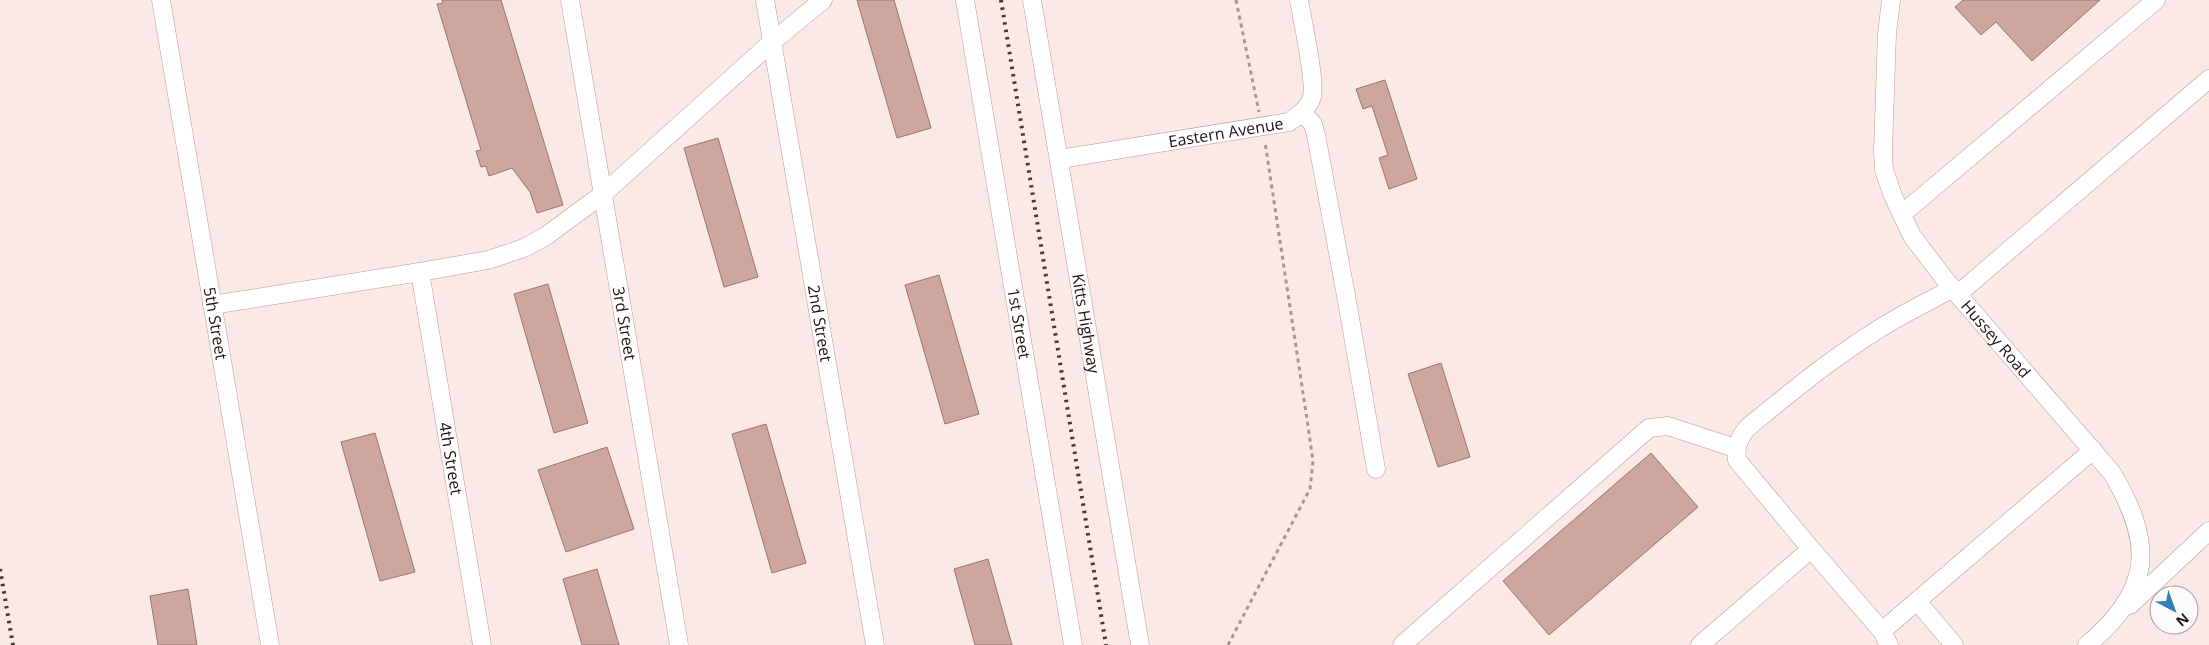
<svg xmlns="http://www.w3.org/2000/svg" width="2209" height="645" font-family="'Open Sans',sans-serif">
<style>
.building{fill:#cda69e;stroke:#9b766e}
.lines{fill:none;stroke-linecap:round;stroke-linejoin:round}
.minor-casing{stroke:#bf9991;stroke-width:19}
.path{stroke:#a59693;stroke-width:3;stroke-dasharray:4 4;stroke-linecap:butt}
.minor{stroke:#fff;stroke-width:18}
.rail{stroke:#463835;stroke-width:4;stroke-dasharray:2.5 5;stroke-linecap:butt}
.labels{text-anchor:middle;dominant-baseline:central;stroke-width:5;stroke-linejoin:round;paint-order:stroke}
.street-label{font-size:16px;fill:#20120f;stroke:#fbfbfb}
</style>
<rect width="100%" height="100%" fill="#fae9e6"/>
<path class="building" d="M442 0H501L563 205 537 213 530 192 512 168 489 176 486 166 481 167 476 151 481 150 437 4 443 3Z
M857 0H894L931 128 897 138Z
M1963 0H2100L2032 61 1996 22 1981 35 1955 7Z
M1385 80 1417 179 1389 189 1379 158 1388 155 1372 106 1363 109 1356 89Z
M718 138 758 277 724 287 684 148Z
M939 275 979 414 945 424 905 285Z
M548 284 588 423 554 433 514 294Z
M1441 363 1470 457 1438 467 1408 374Z
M766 424 806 563 772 573 732 434Z
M375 433 415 572 380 581 341 442Z
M607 447 634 529 566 552 538 470Z
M1651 453 1698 507 1549 635 1503 581Z
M988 559 1012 645H975L954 569Z
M597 569 619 645H582L563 579Z
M188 589 197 645H158L150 596Z"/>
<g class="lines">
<g class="minor-casing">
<g id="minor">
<path id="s1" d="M161 0 270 645"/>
<path id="s2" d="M570 0 679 645"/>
<path id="s3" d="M765 0 875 645"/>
<path id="s4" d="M965 0 1073 645"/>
<path id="s5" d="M1032 0 1140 645"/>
<path id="s6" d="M1891 0 1887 34 1883 150 1884 170 1893 196 1912 236 1947 282 2112 473C2154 544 2153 590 2087 645"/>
<path d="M1303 113 1313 124 1316 135 1347 301 1376 469"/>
<path id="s7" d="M1060 159 1289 122C1298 116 1308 109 1312 97 1316 82 1302 18 1299 0"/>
<path d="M1902 214 2156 0"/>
<path id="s8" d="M420 272 482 645"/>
<path d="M1958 294 2209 79"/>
<path d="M212 305 420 272 488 260 524 248 546 236 603 194 772 42 823 0"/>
<path d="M1811 549 1882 631 1889 645"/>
<path d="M2130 605 2209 531"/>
<path d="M1882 631 1917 601"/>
<path d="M1402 645 1649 428 1668 426 1735 448"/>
<path d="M1700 645 1811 549 1737 460C1735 446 1739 439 1747 428 1796 388 1844 348 1899 317 1917 307 1935 298 1953 288"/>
<path d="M1954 645 1917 601 2093 450"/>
</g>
</g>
<path class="path" d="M1236 0 1259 112
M1228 645 1310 489 1313 461 1308 426 1265 142"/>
<use href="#minor" class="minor"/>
<path class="rail" d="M1001 0 1106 645
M0 569 13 645"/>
</g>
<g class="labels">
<g class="street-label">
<text stroke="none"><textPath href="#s7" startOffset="168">Eastern Avenue</textPath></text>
<text stroke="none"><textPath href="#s3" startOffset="328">2nd Street</textPath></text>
<text stroke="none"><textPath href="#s4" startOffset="328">1st Street</textPath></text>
<text stroke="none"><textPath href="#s5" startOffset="328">Kitts Highway</textPath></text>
<text stroke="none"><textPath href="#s1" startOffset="328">5th Street</textPath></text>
<text stroke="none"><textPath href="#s2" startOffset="328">3rd Street</textPath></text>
<text stroke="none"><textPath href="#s6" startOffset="375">Hussey Road</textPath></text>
<text stroke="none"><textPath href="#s8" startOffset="189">4th Street</textPath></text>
</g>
</g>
<g transform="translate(2174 610) rotate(139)"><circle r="24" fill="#fbfbfb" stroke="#a39e9d"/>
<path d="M0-4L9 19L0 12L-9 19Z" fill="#3580b3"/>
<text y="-8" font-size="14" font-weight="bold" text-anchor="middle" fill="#20120f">N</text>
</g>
</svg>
